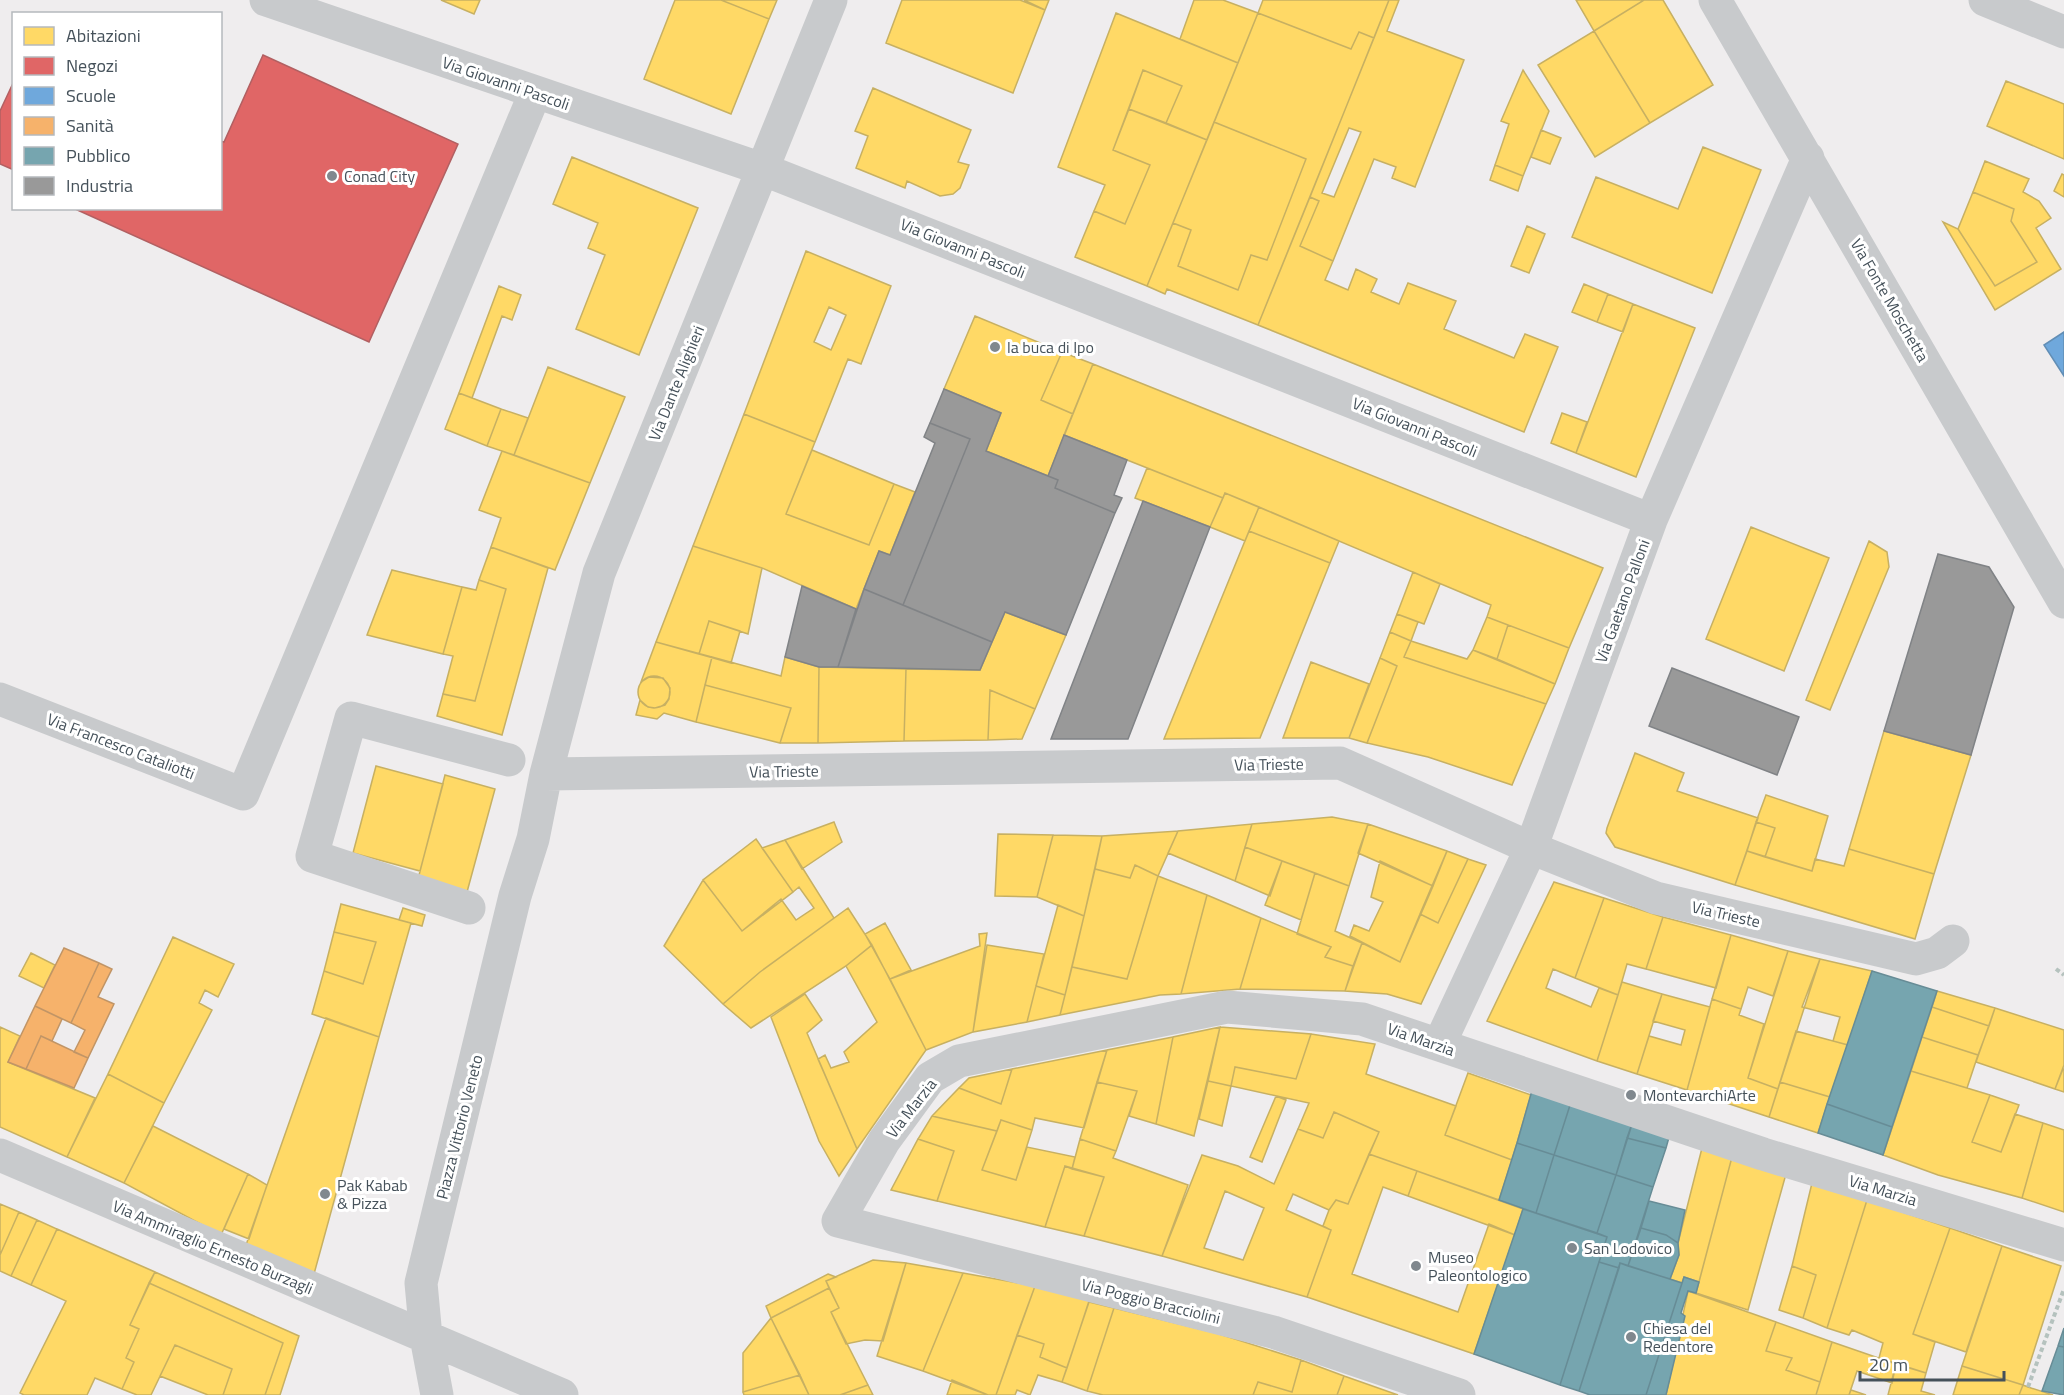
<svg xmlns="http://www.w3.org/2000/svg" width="2064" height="1395" font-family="'Titillium Web',sans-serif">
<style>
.homes{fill:#ffd966;stroke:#c7b062;stroke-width:1.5;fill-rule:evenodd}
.shops{fill:#e06666;stroke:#b26062;stroke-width:1.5}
.schools{fill:#6fa8dc;stroke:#628eb5;stroke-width:1.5}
.health{fill:#f6b26b;stroke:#c19566;stroke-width:1.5}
.public{fill:#76a5af;stroke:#678c96;stroke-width:1.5}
.industry{fill:#999;stroke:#808386;stroke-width:1.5}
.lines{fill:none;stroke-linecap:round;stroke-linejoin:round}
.path{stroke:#b5c2be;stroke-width:4;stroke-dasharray:4.5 3;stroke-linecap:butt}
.minor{stroke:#c8cacc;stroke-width:33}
.poi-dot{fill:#80888e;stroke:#fff;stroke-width:2}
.labels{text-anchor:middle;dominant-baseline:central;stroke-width:6;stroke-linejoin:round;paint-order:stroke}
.street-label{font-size:16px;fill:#45515a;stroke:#fff}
.poi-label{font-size:16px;fill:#45515a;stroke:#fff;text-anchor:start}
</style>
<rect width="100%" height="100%" fill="#efedee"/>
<path class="homes" d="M441 0H480L474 14Z
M675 0H721L769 19 731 114 644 79Z
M721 0H777L769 19Z
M902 0H1020L1045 10 1013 93 886 43Z
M1024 0H1049L1045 10Z
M1194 0H1223L1258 13 1238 63 1180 39Z
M1263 0H1389L1374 38 1359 32 1351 49 1258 13Z
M1389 0H1399L1387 31 1464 60 1415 187 1392 178 1396 167 1374 159 1333 261 1300 246 1319 201 1310 197ZM1349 128 1361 132 1334 197 1322 193Z
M1576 0H1644L1594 31Z
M1644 0H1663L1713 85 1650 123 1594 31Z
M1116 13 1238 63 1207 140 1166 123 1182 86 1143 70 1113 150 1150 165 1125 224 1094 211 1105 185 1058 167Z
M1258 13 1351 49 1359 32 1374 38 1258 325 1167 289 1165 294 1147 286 1173 223 1191 230 1178 266 1238 290 1251 255 1267 260 1306 159 1214 122Z
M1594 31 1650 123 1595 157 1538 65Z
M1143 70 1182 86 1166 123 1129 109Z
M1523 70 1549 111 1523 176 1495 165 1509 124 1501 121Z
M2006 81 2064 104V159L1987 126Z
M873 88 971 130 958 162 969 165 960 188 953 194 940 196 907 181 905 188 856 168 868 136 855 131Z
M1129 109 1207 140 1147 286 1075 257 1094 211 1125 224 1150 165 1113 150Z
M1214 122 1306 159 1267 260 1251 255 1238 290 1178 266 1191 230 1173 223Z
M1541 130 1561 138 1550 164 1531 157Z
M1703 147 1761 170 1712 293 1572 237 1596 177 1678 209Z
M572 157 698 208 639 355 576 329 605 255 588 248 598 223 553 204Z
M1985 161 2029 179 2023 192 2039 201 2051 218 2036 228 2061 269 1995 310 1943 222 1958 229 1995 286 2037 262 2011 221 2014 209 1973 192Z
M1495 165 1523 176 1518 191 1490 180Z
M2062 174 2064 175V197L2054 191Z
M1973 192 2014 209 2011 221 2037 262 1995 286 1958 229Z
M1310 197 1319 201 1300 246 1333 261 1325 280 1348 290 1356 269 1377 279 1371 292 1399 304 1408 283 1456 301 1444 329 1514 358 1525 334 1558 347 1524 432 1258 325Z
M1527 226 1545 234 1529 273 1511 266Z
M806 251 891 286 861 364 848 359 815 442 744 414ZM829 307 846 315 831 350 814 342Z
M1584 284 1608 294 1597 322 1572 312Z
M499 286 521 295 512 320 502 316 472 398 459 393Z
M1608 294 1633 304 1623 332 1597 322Z
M1633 304 1695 328 1636 477 1576 453Z
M975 316 1062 352 1041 400 1073 414 1048 476 986 451 1001 413 944 389Z
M1062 352 1093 364 1073 414 1041 400Z
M1093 364 1603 568 1569 648 1487 617 1491 605 1225 493 1223 498 1064 435Z
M548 367 625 397 590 483 514 455Z
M459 393 501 409 487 446 445 429Z
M501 409 528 418 514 455 487 446Z
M1562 413 1587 422 1576 453 1551 443Z
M744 414 815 442 786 514 869 545 894 484 915 492 890 555 879 551 856 609 762 568 693 546Z
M812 450 894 484 869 545 786 514Z
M502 451 590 483 555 570 491 547 501 518 479 510Z
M1147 468 1223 498 1210 527 1135 498Z
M1225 493 1259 507 1245 541 1210 527Z
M1259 507 1339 541 1330 563 1249 531Z
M1751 527 1829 558 1784 671 1706 639Z
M1249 531 1330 563 1260 738 1164 739Z
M1869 541 1887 552 1889 567 1830 710 1806 700Z
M693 546 762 568 748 634 709 621 699 654 656 642Z
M491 547 548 568 502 735 437 716 443 694 475 701 506 589 479 580Z
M392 570 462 587 443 654 367 635Z
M1413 572 1440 584 1424 624 1397 614Z
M479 580 506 589 475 701 443 694 453 656 443 654 462 587 476 590Z
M1005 612 1066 635 1035 709 990 690 988 740 904 741 906 669 980 670Z
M1397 614 1418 622 1411 641 1390 632Z
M1487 617 1508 625 1497 659 1473 650Z
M709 621 740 631 731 663 699 654Z
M1508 625 1569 648 1555 684 1497 659Z
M1390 632 1411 641 1404 657 1546 704 1512 785 1428 757 1367 743 1397 666 1380 658Z
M1411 641 1467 659 1473 650 1555 684 1546 704 1404 657Z
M656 642 712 657 696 722 664 713 657 719 636 715 640 700 648 707 655 708 665 705 669 699 670 688 663 678 649 677 641 682Z
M712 657 781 676 785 657 819 667 818 743H780L791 708 705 685Z
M1380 658 1397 666 1367 743 1349 738Z
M1311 662 1369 684 1349 738H1283Z
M819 667 906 669 904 741 818 743Z
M638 692a16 16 0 1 1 32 0a16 16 0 1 1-32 0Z
M705 685 791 708 780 743 696 722Z
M990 690 1035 709 1022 739 988 740Z
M1884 731 1971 755 1934 874 1849 849Z
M1635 753 1684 773 1677 791 1758 818 1735 885 1615 847 1606 833 1607 828Z
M376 766 443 784 420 871 353 853Z
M445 775 495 789 467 892 418 879Z
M1766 795 1828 816 1812 871 1765 857 1775 828 1756 822Z
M1332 817 1368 824 1349 886 1245 847 1252 824Z
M834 822 842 842 802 869 785 840Z
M1756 822 1775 828 1765 857 1747 851Z
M1252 824 1235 881 1168 853 1178 831Z
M1368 824 1447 851 1433 886 1358 853Z
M1178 831 1158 876 1135 865 1130 878 1095 869 1102 836Z
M998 834 1053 835 1037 897 995 896Z
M1053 835 1102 836 1084 916 1037 897Z
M756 839 793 892 742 931 703 880Z
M785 840 834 918 760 972 723 1004 664 946 703 880 742 931 781 899 796 920 814 908 799 887 793 892 762 848Z
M1245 847 1282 861 1270 896 1235 881Z
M1849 849 1934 874 1915 939 1735 885 1747 851 1812 871 1815 859 1844 866Z
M1447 851 1468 859 1438 923 1420 914Z
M1468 859 1486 865 1421 1004 1387 994 1345 991 1362 943 1400 962 1420 914 1438 923Z
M1282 861 1315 873 1301 920 1265 905Z
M1380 861 1433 886 1400 962 1350 936 1354 925 1369 931 1383 902 1371 897Z
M1135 865 1158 876 1127 979 1072 967 1095 869 1130 878Z
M1315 873 1349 886 1335 931 1362 943 1353 966 1325 957 1331 947 1297 934Z
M1158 876 1207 895 1181 994 1160 995 1060 1015 1072 967 1127 979Z
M1554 882 1604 898 1575 978 1553 969 1546 988 1591 1007 1599 988 1618 995 1597 1061 1487 1021Z
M1207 895 1261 918 1240 989 1181 994Z
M1604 898 1663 917 1646 969 1627 964 1618 995 1575 978Z
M341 904 411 923 379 1037 312 1014 324 971 363 984 376 942 334 932Z
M1058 905 1084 916 1065 995 1036 986Z
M403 908 425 915 422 926 399 920Z
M848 908 872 945 846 966 751 1028 723 1004 760 972Z
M1663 917 1731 935 1716 988 1646 969Z
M1261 918 1331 947 1325 957 1353 966 1345 991 1240 989Z
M885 923 911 970 890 979 865 934Z
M334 932 376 942 363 984 324 971Z
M987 933 973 1032 926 1050 890 979 980 946 979 934Z
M1731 935 1788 951 1773 996 1748 987 1741 1009 1712 999Z
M173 937 234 964 218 997 205 990 199 1003 212 1010 164 1103 108 1074Z
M872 945 926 1050 857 1149 818 1059 825 1055 831 1068 849 1062 844 1052 877 1022 846 966Z
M987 945 1044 954 1027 1022 973 1032Z
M1788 951 1820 959 1778 1089 1748 1078Z
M31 953 55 965 44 988 19 976Z
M1820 959 1872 971 1848 1045 1833 1041 1840 1017 1802 1007Z
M1622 982 1662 994 1637 1074 1597 1061Z
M1036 986 1065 995 1060 1015 1027 1022Z
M1937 991 1995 1008 1989 1026 1932 1007Z
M805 994 822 1020 807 1033 857 1149 839 1176 819 1141 771 1017Z
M1662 994 1710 1007 1687 1090 1637 1074 1649 1036 1681 1045 1685 1030 1653 1021Z
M1712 999 1741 1009 1739 1015 1764 1024 1748 1078 1778 1089 1769 1117 1687 1090Z
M1932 1007 1989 1026 1978 1055 1922 1037Z
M1995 1008 2064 1030V1065L2055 1089 1976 1062Z
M326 1018 379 1037 314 1274 246 1245Z
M0 1027 20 1036 8 1062 95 1098 67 1157 0 1127Z
M1220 1027 1311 1034 1296 1079 1235 1067 1231 1086 1208 1081Z
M1220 1027 1194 1136 1156 1124 1173 1037Z
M1796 1031 1848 1045 1830 1097 1780 1082Z
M1311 1034 1375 1044 1366 1074 1456 1106 1445 1135 1512 1160 1499 1200 1369 1154 1379 1132 1334 1112 1323 1138 1298 1129 1309 1103 1231 1086 1235 1067 1296 1079Z
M1173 1037 1156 1124 1129 1116 1137 1091 1097 1082 1107 1050Z
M1922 1037 1978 1055 1967 1088 1911 1071Z
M1107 1050 1084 1128 1035 1118 1032 1130 1001 1120 997 1131 932 1116 959 1088 1001 1104 1012 1069Z
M1012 1069 1001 1104 959 1088 969 1078Z
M2063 1069H2064V1092L2055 1089Z
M1911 1071 1990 1095 1972 1142 2001 1152 2015 1114 2043 1123 2022 1198 1938 1175 1883 1155Z
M1468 1073 1531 1095 1512 1160 1445 1135Z
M108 1074 164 1103 124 1183 67 1157Z
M1208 1081 1231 1086 1222 1126 1199 1119Z
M1097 1082 1137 1091 1116 1151 1080 1139Z
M1780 1082 1830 1097 1818 1133 1769 1117Z
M1990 1095 2019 1105 2001 1152 1972 1142Z
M1276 1096 1286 1100 1262 1162 1250 1157Z
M1334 1112 1379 1132 1348 1204 1336 1200 1329 1210 1293 1194 1286 1210 1331 1230 1307 1297 1162 1256 1202 1155 1238 1166 1274 1184 1298 1129 1323 1138ZM1225 1191 1264 1208 1243 1260 1204 1248Z
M932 1116 997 1131 982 1170 1016 1180 1027 1147 1075 1157 1072 1169 1065 1166 1045 1227 937 1201 954 1151 918 1139Z
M1001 1120 1032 1130 1016 1180 982 1170Z
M2043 1123 2064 1130V1212L2022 1198Z
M153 1126 248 1174 221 1235 124 1183Z
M918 1139 954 1151 937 1201 891 1190Z
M1080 1139 1116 1151 1113 1158 1188 1185 1162 1256 1084 1236 1104 1177 1072 1169Z
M1702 1148 1732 1157 1699 1282 1684 1277 1682 1283 1670 1279 1679 1255 1678 1243Z
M1369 1154 1417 1171 1408 1196 1383 1187 1352 1274 1458 1312 1489 1224 1515 1235 1474 1354 1307 1297 1331 1230 1323 1226 1329 1210 1336 1200 1348 1204Z
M1732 1157 1786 1174 1748 1310 1696 1293Z
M1065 1166 1104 1177 1084 1236 1045 1227Z
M1417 1171 1523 1209 1515 1235 1408 1196Z
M248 1174 267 1185 249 1239 224 1229Z
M1812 1183 1867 1200 1827 1328 1803 1318 1816 1275 1792 1266Z
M1867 1200 1950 1228 1913 1334 1935 1342 1926 1373 1879 1358 1883 1343 1852 1330 1849 1335 1827 1328Z
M0 1204 19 1212 0 1255Z
M19 1212 37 1220 11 1276 0 1271V1255Z
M37 1220 57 1229 31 1285 11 1276Z
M1950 1228 2002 1246 1966 1352 1913 1334Z
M57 1229 155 1272 130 1325 139 1329 126 1358 134 1362 122 1389 95 1378 87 1395H24L20 1393 66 1301 31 1285Z
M2002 1246 2061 1266 2023 1385 1962 1366Z
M873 1260 906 1263 883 1341 865 1340 846 1344 831 1312 839 1308 826 1281Z
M906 1263 963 1273 923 1371 877 1356Z
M1792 1266 1816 1275 1803 1318 1779 1310Z
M155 1272 299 1336 280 1395H265L283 1343 149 1283Z
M963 1273 1035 1286 996 1395H988L923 1371Z
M828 1274 836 1277 826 1281 829 1288 771 1318 766 1306Z
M149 1283 283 1343 265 1395H223L232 1369 175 1345 151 1395H137L122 1389 134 1362 126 1358 139 1329 130 1325Z
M1035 1286 1090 1298 1067 1368 1040 1357 1044 1344 1017 1335Z
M829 1288 839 1308 831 1312 868 1385 840 1395H809L771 1318Z
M1688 1291 1776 1322 1766 1351 1792 1358 1786 1370 1820 1382 1816 1395H1666Z
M1089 1302 1114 1308 1087 1391 1062 1382Z
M1114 1308 1216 1333 1301 1360 1292 1392 1258 1382 1253 1395H1103L1087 1391Z
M771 1318 800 1375 743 1392V1353Z
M1776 1322 1832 1342 1820 1382 1786 1370 1792 1358 1766 1351Z
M1017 1335 1044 1344 1040 1357 1067 1368 1062 1382 1038 1375 1030 1395 1017 1390 1015 1395H996Z
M1832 1342 1896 1364 1892 1383 1857 1371 1849 1395H1816Z
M175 1345 232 1369 223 1395H208L160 1376Z
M1301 1360 1344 1376 1337 1395H1253L1258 1382 1292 1392Z
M1896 1364 1926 1373 1921 1391 1935 1395H1888Z
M1962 1366 2023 1385 2019 1395H1953Z
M800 1375 809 1395H744L743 1392Z
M1344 1376 1398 1395H1337Z
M952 1380 988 1395H947Z
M868 1385 873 1395H840Z
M2023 1385 2028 1387 2053 1395H2019Z
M1851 1390 1866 1395H1849Z"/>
<path class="shops" d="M263 55 458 144 369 342 73 208H220V141L224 142Z
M14 81V170L0 164V111Z"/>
<path class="schools" d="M2064 332V376L2044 345Z"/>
<path class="health" d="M64 948 99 963 71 1023 35 1006Z
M99 963 112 969 98 997 114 1004 88 1058 74 1052 85 1030 71 1023Z
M35 1006 62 1019 52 1041 41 1036 26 1069 8 1062Z
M41 1036 88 1058 74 1088 26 1069Z"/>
<path class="public" d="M1872 971 1937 991 1892 1127 1827 1104Z
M1533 1087 1572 1099 1554 1155 1517 1143Z
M1572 1099 1634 1118 1616 1175 1554 1155Z
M1827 1104 1892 1127 1883 1155 1818 1133Z
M1634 1118 1671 1130 1666 1148 1627 1138Z
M1627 1138 1666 1148 1653 1187 1616 1175Z
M1517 1143 1554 1155 1536 1213 1499 1200Z
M1554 1155 1616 1175 1597 1233 1536 1213Z
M1616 1175 1653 1187 1628 1266 1620 1263 1619 1268 1599 1262 1607 1237 1597 1233Z
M1649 1201 1685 1210 1678 1243 1666 1235 1641 1228Z
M1523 1209 1607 1237 1560 1385 1474 1354Z
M1641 1228 1666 1235 1678 1243 1679 1255 1670 1279 1628 1266Z
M1599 1262 1619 1268 1579 1391 1560 1385Z
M1620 1263 1682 1283 1646 1395H1590L1579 1391Z
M1684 1277 1699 1282 1696 1293 1688 1291 1681 1313 1685 1316 1666 1395H1646Z
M2064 1328V1347L2058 1346Z
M2058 1346 2064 1347V1395L2042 1391Z"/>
<path class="industry" d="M944 389 1001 413 986 451 1058 480 1055 488 1115 513 1066 635 1005 612 992 642 903 605 970 439 930 423Z
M930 423 970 439 903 605 864 589 879 551 890 555 935 443 924 437Z
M1064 435 1127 460 1114 495 1122 498 1115 513 1055 488 1058 480 1048 476Z
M1143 501 1210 527 1128 739H1051Z
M1938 554 1989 567 2014 607 1971 755 1884 731Z
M802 586 856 609 838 667H819L785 657Z
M864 589 992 642 980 670 838 667Z
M1672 668 1799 717 1777 775 1649 726Z"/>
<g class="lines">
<path class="path" d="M2056 969 2064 975
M2028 1387 2064 1289"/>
<path class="minor" d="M266 0 762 169 1651 520
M1715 0 2064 602
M1985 0 2064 32
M0 699 243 794 535 93
M546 774 1340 763 1531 848 1656 898 1916 959 1937 953 1953 941
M469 908 312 856 351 718 509 760
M1439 1045 1531 848 1651 520 1808 158
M0 1155 562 1395
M437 1395 426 1337 421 1283 515 896 533 839 546 774 599 573 831 0
M1459 1395 1273 1332 838 1221 884 1141 930 1078 959 1061 1227 1007 1362 1019 1763 1154 2064 1245"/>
</g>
<g class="poi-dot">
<circle cx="332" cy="176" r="6"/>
<circle cx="995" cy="347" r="6"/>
<circle cx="1631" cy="1095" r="6"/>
<circle cx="325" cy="1194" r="6"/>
<circle cx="1572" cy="1248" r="6"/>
<circle cx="1416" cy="1266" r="6"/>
<circle cx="1631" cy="1337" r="6"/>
</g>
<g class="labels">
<g class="street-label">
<text transform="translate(506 83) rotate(19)">Via Giovanni Pascoli</text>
<text transform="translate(963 248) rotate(22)">Via Giovanni Pascoli</text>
<text transform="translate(1890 300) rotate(60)">Via Fonte Moschetta</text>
<text transform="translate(676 383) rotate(-68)">Via Dante Alighieri</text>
<text transform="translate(1415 427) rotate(22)">Via Giovanni Pascoli</text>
<text transform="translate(1622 601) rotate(-70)">Via Gaetano Palloni</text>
<text transform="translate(121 746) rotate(21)">Via Francesco Cataliotti</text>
<text transform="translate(1269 764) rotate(-1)">Via Trieste</text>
<text transform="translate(784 771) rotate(-1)">Via Trieste</text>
<text transform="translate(1726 914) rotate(13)">Via Trieste</text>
<text transform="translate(1421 1039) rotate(19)">Via Marzia</text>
<text transform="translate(911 1108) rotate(-52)">Via Marzia</text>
<text transform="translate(459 1127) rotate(-76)">Piazza Vittorio Veneto</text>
<text transform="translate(1883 1190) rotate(17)">Via Marzia</text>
<text transform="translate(213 1247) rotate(23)">Via Ammiraglio Ernesto Burzagli</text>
<text transform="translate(1151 1301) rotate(14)">Via Poggio Bracciolini</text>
</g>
<g class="poi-label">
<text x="344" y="176">Conad City</text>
<text x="1007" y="347">la buca di Ipo</text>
<text x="1643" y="1095">MontevarchiArte</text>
<text x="337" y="1185">Pak Kabab<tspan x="337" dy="18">&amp; Pizza</tspan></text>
<text x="1584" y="1248">San Lodovico</text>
<text x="1428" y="1257">Museo<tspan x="1428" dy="18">Paleontologico</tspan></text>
<text x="1643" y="1328">Chiesa del<tspan x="1643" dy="18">Redentore</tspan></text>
</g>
</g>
<rect x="12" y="12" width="210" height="198" fill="#ffffff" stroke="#b5b9bd" stroke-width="1.5"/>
<rect x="24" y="27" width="30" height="18" fill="#ffd966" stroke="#b5b9bd" stroke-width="1.5"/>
<text x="66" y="42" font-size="18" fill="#45515a">Abitazioni</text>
<rect x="24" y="57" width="30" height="18" fill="#e06666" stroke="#b5b9bd" stroke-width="1.5"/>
<text x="66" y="72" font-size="18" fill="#45515a">Negozi</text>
<rect x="24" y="87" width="30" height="18" fill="#6fa8dc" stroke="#b5b9bd" stroke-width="1.5"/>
<text x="66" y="102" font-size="18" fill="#45515a">Scuole</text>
<rect x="24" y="117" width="30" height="18" fill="#f6b26b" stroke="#b5b9bd" stroke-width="1.5"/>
<text x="66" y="132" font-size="18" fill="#45515a">Sanità</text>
<rect x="24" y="147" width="30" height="18" fill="#76a5af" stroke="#b5b9bd" stroke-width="1.5"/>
<text x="66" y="162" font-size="18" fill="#45515a">Pubblico</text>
<rect x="24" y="177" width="30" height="18" fill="#999999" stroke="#b5b9bd" stroke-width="1.5"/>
<text x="66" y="192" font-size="18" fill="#45515a">Industria</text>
<path d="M1860 1371v9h144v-9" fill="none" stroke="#45515a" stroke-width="3"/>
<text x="1869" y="1371" font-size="18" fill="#45515a" stroke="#ffffff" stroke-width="4.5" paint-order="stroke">20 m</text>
</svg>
